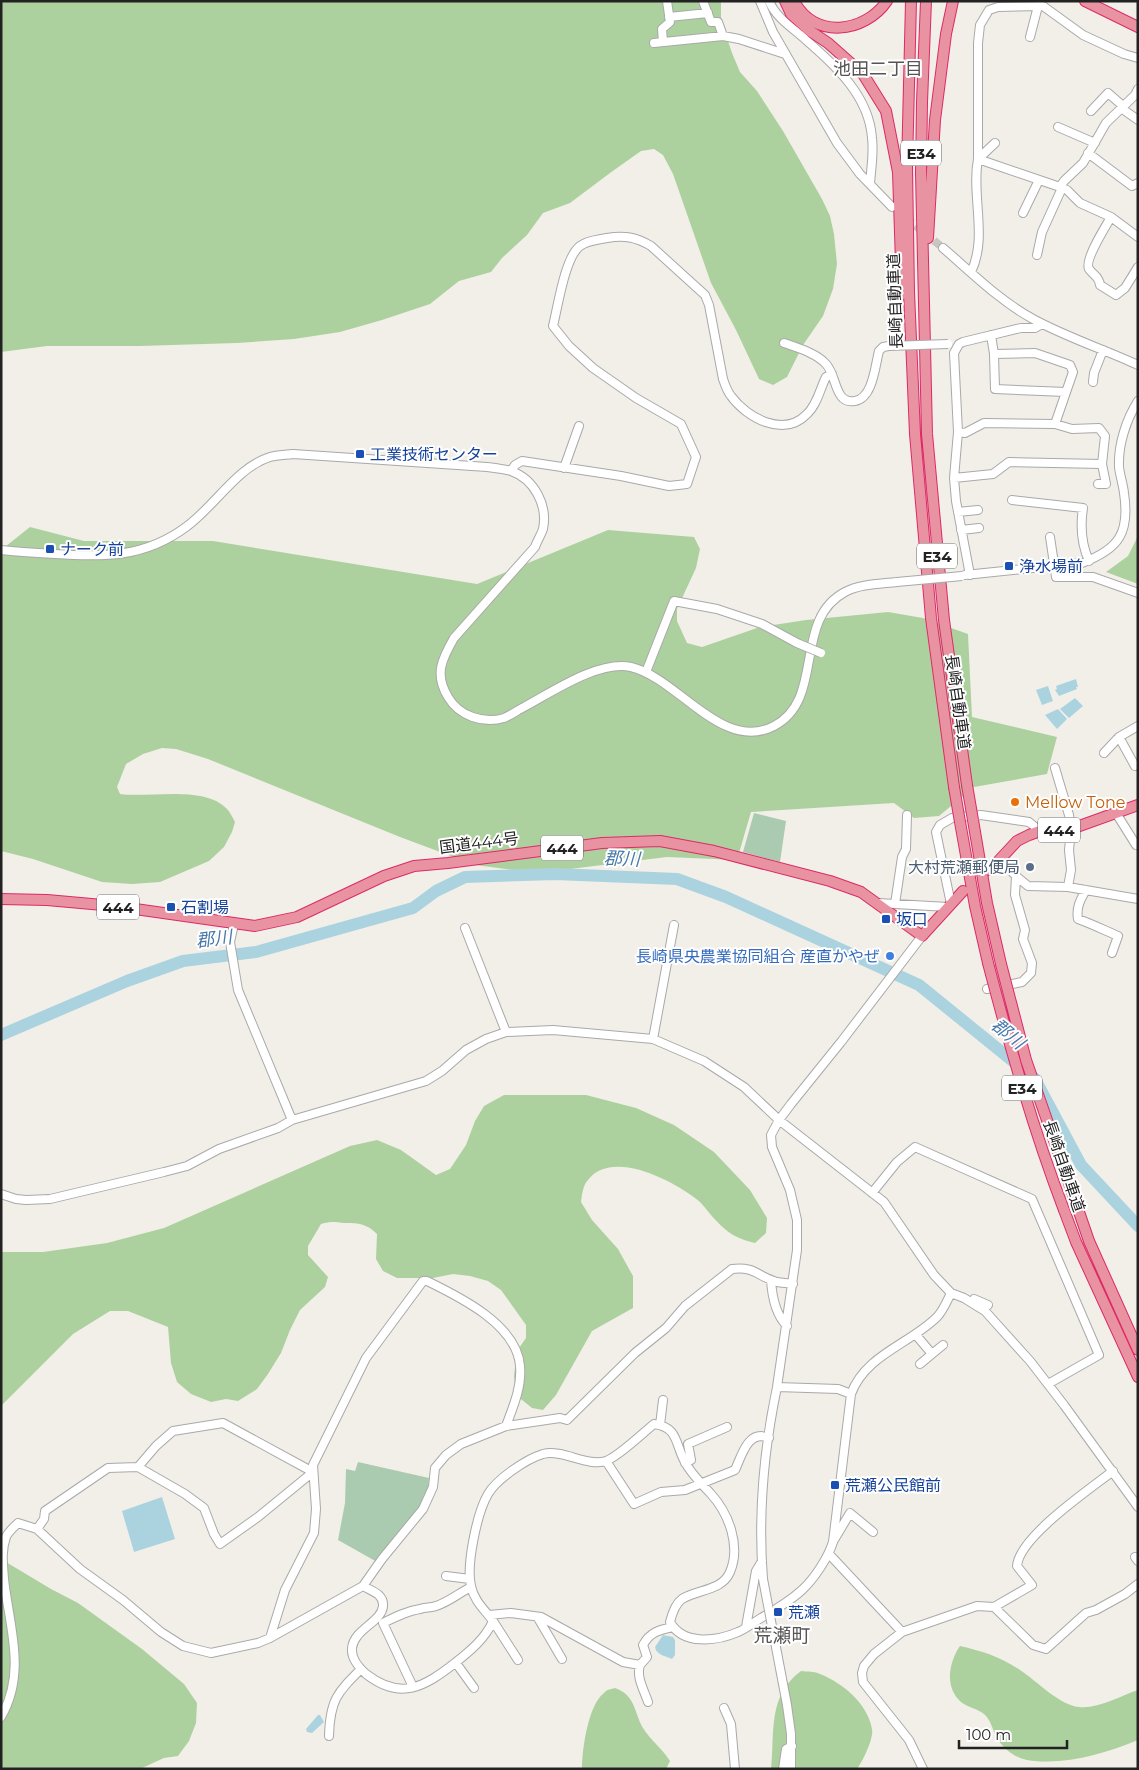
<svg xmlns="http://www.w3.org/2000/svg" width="1139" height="1770" font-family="Montserrat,'Noto Sans JP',sans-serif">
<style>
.forest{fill:#add19e}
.cemetery{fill:#aacbaf}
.water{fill:#aad3df}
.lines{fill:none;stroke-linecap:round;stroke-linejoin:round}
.river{stroke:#aad3df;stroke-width:12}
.minor-tunnel{stroke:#c8c6c1;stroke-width:8;stroke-dasharray:8 4;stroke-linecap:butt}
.minor-casing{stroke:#a9a9a9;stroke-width:10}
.highway-casing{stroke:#dc2a67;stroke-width:12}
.minor{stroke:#fff;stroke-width:8}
.highway{stroke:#e892a2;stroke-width:10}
.minor-bridge-casing{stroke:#a9a9a9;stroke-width:10;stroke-linecap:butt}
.highway-bridge-casing{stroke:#dc2a67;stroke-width:12;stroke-linecap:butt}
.minor-bridge{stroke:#fff;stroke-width:8}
.highway-bridge{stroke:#e892a2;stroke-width:10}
.transit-dot{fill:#1a4fb4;stroke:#fff;stroke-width:2}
.food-dot{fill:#e8710a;stroke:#fff;stroke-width:2}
.service-dot{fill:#5c6f8a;stroke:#fff;stroke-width:2}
.shop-dot{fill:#3f7fe0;stroke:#fff;stroke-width:2}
.labels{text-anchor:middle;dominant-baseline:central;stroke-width:4;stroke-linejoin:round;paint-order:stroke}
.shield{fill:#fff;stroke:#646464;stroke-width:1}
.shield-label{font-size:15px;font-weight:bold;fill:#222}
.street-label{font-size:16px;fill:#222;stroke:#fff}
.transit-label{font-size:16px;fill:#164399;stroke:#fff;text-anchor:start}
.food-label{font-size:16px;fill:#c56008;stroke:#fff;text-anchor:start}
.service-label{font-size:16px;fill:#4e5e75;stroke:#fff;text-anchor:end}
.shop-label{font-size:16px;fill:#366cbe;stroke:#fff;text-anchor:end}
.neighbourhood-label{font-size:18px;fill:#555;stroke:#fff}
.water-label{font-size:18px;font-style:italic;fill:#4a7aab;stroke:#fff}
.quarter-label{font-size:19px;fill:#555;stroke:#fff}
</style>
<rect width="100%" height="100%" fill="#f2efe9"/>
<path class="forest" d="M1 1H721V20L732 53 740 72 757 91 783 131 822 199 830 216 834 234 837 264 833 289 823 316 803 345 787 377 773 385 759 379 736 330 711 283 673 174 663 155 654 149 641 151 610 173 570 203 543 213 527 235 502 258 491 272 459 281 430 304 382 320 340 332 294 339 237 343 140 346H47L1 352Z
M30 527 84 541H213L477 584 608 530 694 537 700 549 696 568 677 609V621L687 643 702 647 760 627 806 620 888 612 923 618 968 634 972 717 1057 737 1047 774 974 787 939 816 914 818 894 803 751 812 737 860 667 857 562 870H514L475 865 400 837 208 759 176 749 162 748 143 754 126 764 117 787 120 794C150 798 205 785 227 809 230 812 233 818 235 822L232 832 224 847 209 861 160 882 132 884 102 882 33 859 1 851V550Z
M1138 536V584L1106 572 1128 556Z
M504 1095H586L636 1108 674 1125 714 1152 750 1190 767 1218 766 1233 755 1243C734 1238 725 1231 711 1215 706 1209 701 1202 695 1198 671 1180 612 1149 588 1180 583 1185 582 1195 581 1202L592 1220 618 1249 633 1276V1308L592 1331 556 1395 543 1410 532 1408 516 1395 514 1376 517 1351 526 1338V1325L501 1290 488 1281 470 1276 453 1274 433 1278H397L383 1271 376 1259 377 1234C367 1224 359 1223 345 1223 334 1222 332 1221 321 1224L308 1246V1255L328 1277 325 1287 300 1310 290 1330 281 1353 268 1374 257 1389 238 1401 226 1399 211 1402 191 1394 177 1382 171 1363 168 1327 128 1311H110L73 1334 1 1406V1252H43L107 1243 164 1228 350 1146 377 1140 401 1150 436 1175 450 1169 466 1145 475 1121 484 1106Z
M1 1559 51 1589 78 1603 142 1649 184 1684 197 1703 196 1723 189 1741 178 1756 164 1758 140 1769H1Z
M960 1646C982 1651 1001 1657 1020 1670 1037 1681 1059 1705 1079 1707 1098 1709 1120 1696 1138 1690V1740C1104 1754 1064 1766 1027 1760 1016 1758 1005 1750 999 1741 993 1733 992 1721 984 1714 978 1709 967 1707 961 1702 944 1687 949 1662 960 1646Z
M801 1671C807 1672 815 1671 820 1674 843 1683 868 1704 872 1729 874 1738 863 1761 857 1769H771C775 1733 767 1696 801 1671Z
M615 1688C636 1696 633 1710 643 1728 650 1740 663 1749 670 1761L666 1769H582C582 1750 588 1705 604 1693 606 1690 611 1689 615 1688Z"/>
<path class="cemetery" d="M754 813 786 821 780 862 743 852Z
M358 1462 429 1478 428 1491 421 1508 377 1562 338 1540 345 1503 346 1469 355 1471Z"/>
<path class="water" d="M1076 679 1078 687H1076L1077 689 1059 696 1055 690 1057 689 1056 686Z
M1048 686 1053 701 1042 705 1036 690Z
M1075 698 1083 706 1069 718 1060 709Z
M1058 709 1067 719 1057 729 1045 715Z
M162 1497 175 1539 134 1552 122 1511Z
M663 1635 673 1637 675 1640V1655L672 1659C666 1656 656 1655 655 1647Z
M318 1715H320L324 1722 312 1733 307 1732 306 1729Z"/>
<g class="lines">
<path class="river" d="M1 1035 127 981 183 961 256 952 413 908 436 891 465 877 555 874 677 879 726 897 919 985 1035 1079 1081 1165 1138 1226"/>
<path class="minor-tunnel" d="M906 218 943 248"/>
<g class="minor-casing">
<path id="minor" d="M703 1 711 22H718L723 36
M760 1 773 32 837 143 860 174 892 207
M769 1C776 18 793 28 806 40 836 66 869 96 872 138 874 153 871 169 870 184
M669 17 708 13
M1030 37 1038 6
M663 42 662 29 670 22 667 1
M654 43 723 36 739 39 785 54
M1121 108 1138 120
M1091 111 1108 93 1123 106
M1058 127 1095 143
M1088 153 1132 186 1138 183
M978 159 1060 187 1067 190 1080 203 1111 217 1138 237
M978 159 995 143
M1060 187 1064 181 1083 163 1106 123 1135 95 1138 89
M1023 213 1039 180
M1111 217C1106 226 1084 260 1089 269 1093 275 1099 276 1100 285L1116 295 1125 288 1138 267
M943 248C971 272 1000 301 1033 319 1066 337 1103 349 1138 365
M1037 255 1042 232 1062 188
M971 272C988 238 971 195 978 159V43L980 25 989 10 998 7 1043 6 1083 35 1124 54 1138 58
M991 335 994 354 1035 353 1070 365 1073 372 1055 424
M784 343C798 348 816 353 826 364 834 373 834 386 841 396 844 400 849 402 855 401 873 398 875 366 879 351L883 347 889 346
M994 354 995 389 1066 392
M1093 382 1094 373 1103 350
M564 468 579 426
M511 471 515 465 522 461 621 476 669 486 687 484 696 457 681 424 636 398 593 368 569 346 553 326C558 306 565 257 580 246 588 240 598 240 607 238 624 235 636 237 651 246L705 295 709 305 723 379C725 385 727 391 731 396 747 418 784 438 807 414 817 405 820 389 826 377L832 374
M954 478 993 474 1009 462 1102 464 1105 436 1099 428 1072 429 1055 424 984 423 965 433 958 432
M1098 484H1106L1102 464
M1012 500 1083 508C1080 527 1081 543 1089 561
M958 512 978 510
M961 530 979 528
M1050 537 1056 577H1093L1138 593
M1 550C19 552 37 553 55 554 104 557 144 558 186 527 214 507 237 467 270 457 277 455 286 455 293 454L487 467C495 468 504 469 511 471 534 479 548 505 543 529 541 535 537 541 535 547L454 638C442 659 434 674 448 697 459 716 483 724 504 718 511 715 518 710 524 707 552 692 599 660 631 667 678 678 722 753 774 726 826 699 792 620 845 592 860 584 880 584 897 582
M965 575 1082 563C1119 549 1130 533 1124 493 1123 484 1120 476 1119 467 1118 445 1126 420 1138 401
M970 575 956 501 954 478 958 432 954 353 959 344 963 342 1021 328H1035L1042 324
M646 672 674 601 717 609 762 624 797 643
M1119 737 1135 766
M1104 753 1119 737 1138 726
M1055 768 1069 815 1071 829 1069 850 1071 870 1068 887
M1116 813 1136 845
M1000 859 1016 876 1028 886 1068 887 1138 899
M1086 890C1080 900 1076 908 1078 919 1092 924 1104 930 1118 936L1112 953
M878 903 948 907
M895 904 902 857 906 849 907 815
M951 904 936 832 940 825 952 818 981 815 1029 822 1040 831
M234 924 230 942 238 990 292 1120
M465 928 506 1032
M987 989 1022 982 1031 973 1032 963 1023 939 1025 930 1015 895 1016 876
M653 1039 674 925
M872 1193 897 1162 915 1147 1032 1199 1099 1355 1048 1384
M1 1194 16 1199 26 1200 50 1199 164 1172 187 1166 219 1149 278 1128 292 1120 426 1081 442 1071 466 1050 486 1039 506 1032 553 1030 653 1039 704 1061 744 1087 779 1120 884 1202 934 1275 951 1293 964 1298 985 1311 1030 1361 1064 1405 1138 1507
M771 1280C772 1296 775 1314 787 1326
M974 1299 988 1305
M916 1335 932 1354 920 1364
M932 1354 943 1345
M777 1387 838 1389 851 1394
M660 1425 663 1400
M606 1461 634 1504 661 1492 685 1490 735 1470C742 1455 748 1429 769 1438
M685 1463 691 1460 688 1444 727 1427
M138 1467 156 1446 173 1431 223 1423 313 1472
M37 1529 44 1519 45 1511 108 1468 138 1467 185 1494 204 1508 214 1534 220 1544 258 1517 313 1472
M834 1540 850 1513 873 1532
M829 1554 902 1632
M1135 1557 1138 1561
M446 1576 470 1579
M763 1579C758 1516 764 1449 777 1387L797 1250V1220L790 1190 772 1147 771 1135 779 1120 791 1104 841 1042 922 936
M363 1586C372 1591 384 1594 383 1606 382 1622 354 1629 352 1648 351 1658 359 1668 366 1674 401 1701 424 1687 455 1663 470 1651 485 1639 493 1621 485 1610 474 1601 471 1586 466 1565 477 1513 488 1494 497 1479 526 1459 543 1454 563 1449 587 1467 606 1461 618 1457 643 1433 654 1424 679 1427 675 1445 685 1462 691 1474 702 1484 711 1494 729 1514 741 1546 730 1572 722 1591 698 1589 682 1599 675 1604 672 1614 670 1622 683 1646 717 1641 738 1632 746 1629 754 1622 761 1618 775 1610 790 1601 802 1590 814 1579 828 1558 833 1542L851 1394C865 1355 910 1344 937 1317 943 1311 947 1301 951 1293
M994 1607 1033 1645 1046 1649 1086 1613 1096 1610 1125 1594 1138 1584
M489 1615 511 1613 541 1617 623 1662 640 1665 647 1657 643 1645C650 1632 659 1630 673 1627
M538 1618 562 1659
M493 1621 518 1660
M746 1627 756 1571 762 1561
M270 1638 285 1590 314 1533 316 1509 313 1465 366 1358 423 1281H427C460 1297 517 1325 520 1366 522 1387 513 1407 506 1426
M456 1663 474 1688
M640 1665C636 1677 644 1690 648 1702
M413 1687 383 1623C395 1617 407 1611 420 1609 425 1607 431 1608 436 1606 449 1602 459 1593 471 1587
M787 1705 791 1734V1769
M724 1708 731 1724 735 1769
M1 1717C27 1672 9 1626 4 1579 3 1564 1 1551 6 1537 8 1532 14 1527 18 1523L37 1529 80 1569 123 1600 161 1632 183 1646 211 1653 258 1643 270 1638 363 1586 382 1559 423 1509 433 1487 435 1468 446 1455 461 1444 506 1426 560 1418 567 1420 635 1353 666 1328 685 1306 732 1269C755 1266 758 1277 777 1282 782 1283 788 1283 793 1284
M329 1736C330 1700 337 1693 361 1669
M783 1769 786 1749 792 1746
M923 1769 909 1740 863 1682 862 1673 864 1666 874 1654 902 1632 977 1606 994 1607 1032 1585 1017 1566C1019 1537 1090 1489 1113 1471"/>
</g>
<g class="highway-casing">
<path id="highway" d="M785 1 791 14 810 31 828 43 863 74 886 111 898 172 902 294
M794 1C814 40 865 33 887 1
M911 1 907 167 909 292 915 434 931 618 954 787
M926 1 922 102 921 173 927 434 944 620 967 785
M1085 1 1138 27
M928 238 935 120 946 34 953 1
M973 820 987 903 1001 964
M960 822 975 906 988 963
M990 870 1017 841 1029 835 1040 831 1071 829 1138 805
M1 899 47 900 114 906 255 926 297 917 384 876 414 866 448 863 602 843 660 841 714 851 830 881 861 892 922 936 963 891
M1077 1206 1089 1241 1138 1350
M1064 1210 1076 1242 1138 1377"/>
</g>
<use href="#minor" class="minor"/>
<use href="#highway" class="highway"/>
<g class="minor-bridge-casing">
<path id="minor-bridge" d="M889 346 948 344
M897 582 962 576
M797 643 821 653
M763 1579 787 1705"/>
</g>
<g class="highway-bridge-casing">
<path id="highway-bridge" d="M967 785 973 820
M954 787 960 822
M988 963C1010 1047 1033 1129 1064 1210
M1001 964 1026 1060 1077 1206"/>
</g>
<use href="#minor-bridge" class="minor-bridge"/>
<use href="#highway-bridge" class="highway-bridge"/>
</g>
<g class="transit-dot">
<rect x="355" y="449" width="10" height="10" rx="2.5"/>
<rect x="45" y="544" width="10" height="10" rx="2.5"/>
<rect x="1004" y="561" width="10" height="10" rx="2.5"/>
<rect x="166" y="902" width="10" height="10" rx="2.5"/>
<rect x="881" y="914" width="10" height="10" rx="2.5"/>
<rect x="830" y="1480" width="10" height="10" rx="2.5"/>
<rect x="773" y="1607" width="10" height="10" rx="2.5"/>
</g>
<circle class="food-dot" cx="1015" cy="802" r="5"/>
<circle class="service-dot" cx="1030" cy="867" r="5"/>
<circle class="shop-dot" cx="890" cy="956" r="5"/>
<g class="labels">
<g class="shield">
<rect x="901" y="140.5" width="40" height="25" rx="4"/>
<rect x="917" y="543.5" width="40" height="25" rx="4"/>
<rect x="1038" y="817.5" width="42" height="25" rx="4"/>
<rect x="541" y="835.5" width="42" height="25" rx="4"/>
<rect x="97" y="894.5" width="42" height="25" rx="4"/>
<rect x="1002" y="1075.5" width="40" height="25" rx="4"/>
</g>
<g class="shield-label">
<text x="921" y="153">E34</text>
<text x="937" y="556">E34</text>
<text x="1059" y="830">444</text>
<text x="562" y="848">444</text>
<text x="118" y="907">444</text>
<text x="1022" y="1088">E34</text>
</g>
<g class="street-label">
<text transform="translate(895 301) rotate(-92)">長崎自動車道</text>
<text transform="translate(958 702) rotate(82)">長崎自動車道</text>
<text transform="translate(479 843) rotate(-7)">国道444号</text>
<text transform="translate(1064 1166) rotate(71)">長崎自動車道</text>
</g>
<g class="transit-label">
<text x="370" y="454">工業技術センター</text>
<text x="60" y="549">ナーク前</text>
<text x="1019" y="566">浄水場前</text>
<text x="181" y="907">石割場</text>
<text x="896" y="919">坂口</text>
<text x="845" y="1485">荒瀬公民館前</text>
<text x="788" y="1612">荒瀬</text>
</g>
<g class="food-label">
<text x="1025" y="802">Mellow Tone</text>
</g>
<g class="service-label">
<text x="1020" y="867">大村荒瀬郵便局</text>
</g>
<g class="shop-label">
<text x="880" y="956">長崎県央農業協同組合 産直かやぜ</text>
</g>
<g class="neighbourhood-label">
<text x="878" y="69">池田二丁目</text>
</g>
<g class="water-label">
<text transform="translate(622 859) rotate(2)">郡川</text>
<text transform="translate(214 939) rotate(-7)">郡川</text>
<text transform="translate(1008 1034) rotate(39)">郡川</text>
</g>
<g class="quarter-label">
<text x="782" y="1635">荒瀬町</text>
</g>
</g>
<rect width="1139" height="1770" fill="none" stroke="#222222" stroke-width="5"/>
<path d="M959 1740v8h108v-8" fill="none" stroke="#222222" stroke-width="2.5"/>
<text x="966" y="1740" font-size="15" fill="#222222" stroke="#ffffff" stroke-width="4" paint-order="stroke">100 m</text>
</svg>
